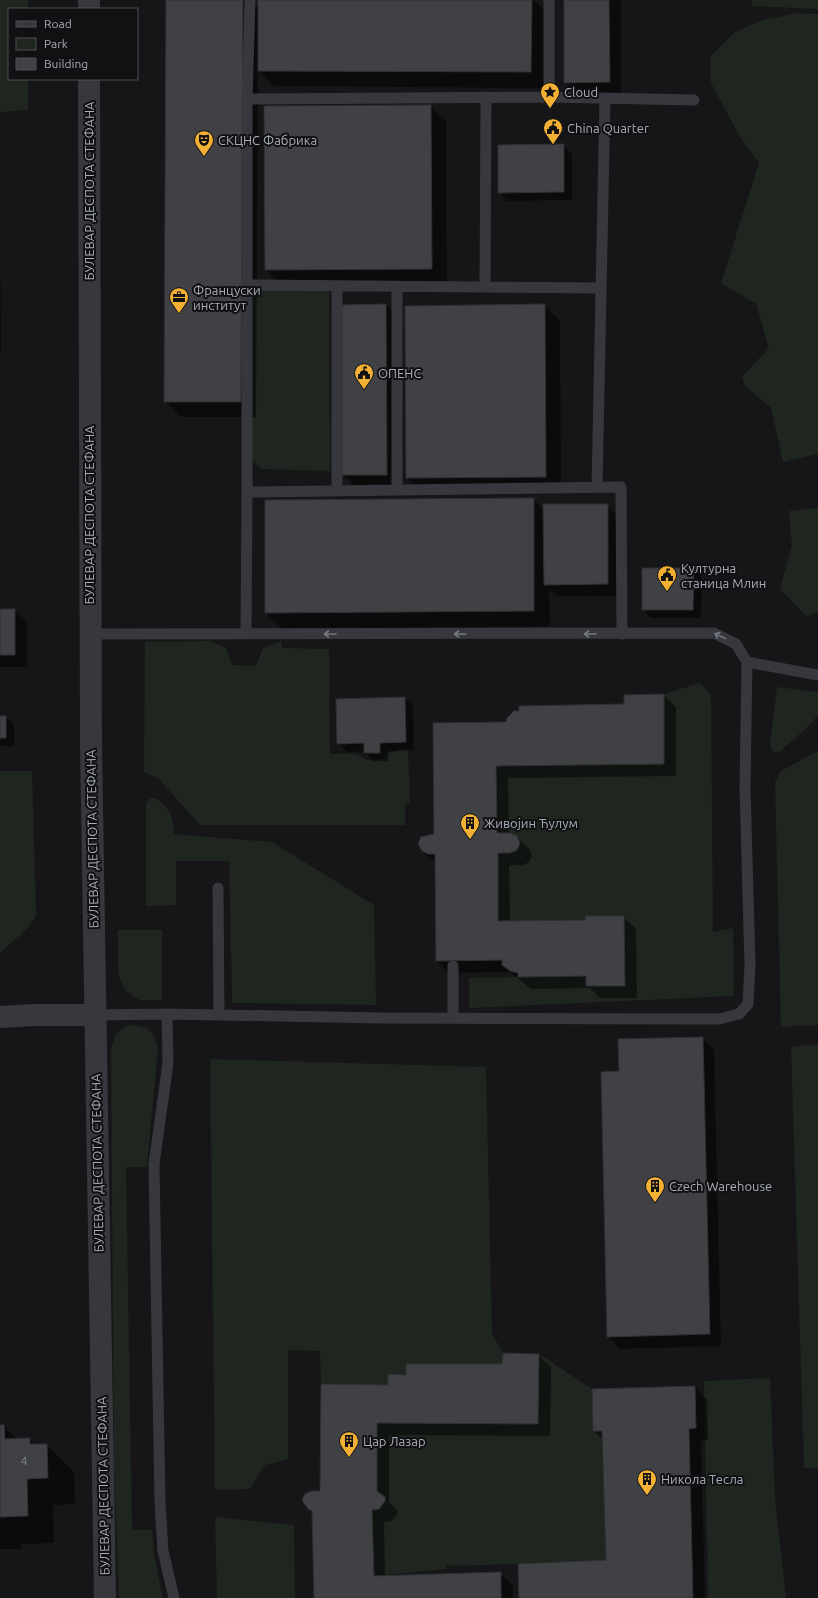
<svg xmlns="http://www.w3.org/2000/svg" width="818" height="1598" font-family="Ubuntu,sans-serif">
<style>
.green{fill:#1e261f}
.shadow{fill:#0007}
.building{fill:#404145;stroke:#303034}
.lines{fill:none;stroke-linecap:round;stroke-linejoin:round}
.lane{stroke:#37383d;stroke-width:11}
.street{stroke:#37383d;stroke-width:22}
.oneway{stroke:#757881}
.labels{text-anchor:middle;dominant-baseline:central;stroke-width:4;stroke-linejoin:round;paint-order:stroke}
.number-label{font-size:11px;fill:#8e929b}
.poi-label{font-size:13px;fill:#a8adb8;stroke:#111113;text-anchor:start}
.street-label{font-size:13px;fill:#a8adb8;stroke:#111113}
</style>
<rect width="100%" height="100%" fill="#161618"/>
<path class="green" d="M0 0H28V9H9V79H28V110L0 112Z
M752 0H818V9L752 6Z
M798 13 818 14V454L783 462 771 408 745 386 742 377 769 348 756 304 721 283 759 163 740 137 711 83 710 57 735 32 762 20Z
M329 288 330 471 262 469 252 461 253 290Z
M818 508V612L806 616 780 589 792 545 789 511Z
M210 641 226 648 232 665 256 666 263 648 282 641V648L329 649 330 754H357L367 760 383 759 388 753 408 749 410 803H405V825H200L158 778 144 772 145 642Z
M700 683 711 694 713 932 733 928 734 996 469 1008V978L586 976 587 986H625L624 916H586V920L498 921 496 766 664 764V694Z
M777 687 818 692V715L809 726 778 753 772 751 770 742Z
M818 751V1025L781 1027 775 782 781 771Z
M0 771H32L36 916 28 928 0 953Z
M156 798C172 811 172 815 174 834L272 842 374 905 376 1005 232 1003 229 861H176V905L146 906V804L149 799Z
M118 930H162V1000H139L125 990 118 973Z
M128 1025C148 1026 153 1028 158 1048L147 1167H126L132 1530H152L154 1554 163 1598H119L114 1464 111 1049 116 1033Z
M818 1045V1468H804L791 1046Z
M210 1059 486 1067 492 1334 503 1353 502 1364H406V1375H388V1385L321 1384 320 1351 288 1350V1459L265 1465 250 1489 215 1490Z
M539 1354 592 1389 593 1431H602L606 1560 518 1564 446 1566V1569L374 1576 372 1510 379 1509 385 1501V1497L377 1491V1423L538 1424Z
M770 1378 775 1499 786 1598H708L704 1381Z
M215 1517 294 1525 295 1598H217Z"/>
<path class="shadow" d="M167 0H250L259 9V0H534L547 13V88L274 86 258 70 256 417H181L165 402Z
M565 0H621V94L577 95 565 82Z
M430 106 446 121 447 284 282 285 266 270Z
M563 145 572 154V200L507 201 499 192Z
M0 238 1 350H0Z
M386 305 398 317 399 487H356L343 475Z
M544 305 560 321 561 492 422 493 407 478Z
M533 499 544 510 607 505 620 518 619 596H557L549 589 550 626 282 629 266 613Z
M693 569 702 578 701 618H651L643 610Z
M0 610H15L27 622V667H0Z
M663 695 676 707V776L508 778 509 834 517 837 529 849 532 856 529 862 523 865H509L510 922 587 921 624 917 636 929 637 998H600L590 988 531 989 511 972 449 973 437 961 436 864 422 851 435 835 507 723 625 705Z
M405 698 413 706 414 750 388 751V761H373L365 751 347 752 338 743Z
M0 717H6L14 725V746H0Z
M702 1038 714 1050 721 1346 620 1349 608 1337 620 1072Z
M538 1355 551 1367 550 1436 389 1435V1502L397 1510V1514L392 1521 384 1522 385 1576 500 1573 513 1586V1598H316L313 1514 308 1509 321 1492 389 1386 407 1376 503 1365Z
M695 1387 707 1399 708 1440 701 1441 705 1598H520L607 1561 604 1441 594 1431Z
M0 1426H4L17 1439H30L36 1445H47L74 1472 75 1504 53 1505 54 1543 21 1544V1549H0Z"/>
<path class="building" d="M166 0H243L241 402H164Z
M258 0H532L531 72 258 71Z
M564 0H609L610 82 564 83Z
M431 105 432 269 265 270 264 106Z
M564 144V192L498 193V145Z
M386 304 387 475H342V305Z
M545 304 546 477 406 478 405 306Z
M534 498V611L265 613V500Z
M543 504H608V584L544 585Z
M642 568H694L693 610H642Z
M0 609H15V655H0Z
M664 694V764L496 766 497 833H510L517 836 520 843 517 850 510 853H498V921L586 920 585 916H624L625 986H586V976L518 977V973L510 971 502 965V960L436 961 435 854H428L422 851 418 844 421 837 434 834 433 723 506 722 507 718 514 711H519V706L624 704V695Z
M405 697 406 742 380 743V753H364V743L337 744 336 699Z
M0 716H6V738H0Z
M703 1037 710 1334 607 1337 601 1072 619 1071 618 1039Z
M503 1353 539 1354 538 1424 377 1423V1491L385 1497V1501L379 1509 372 1510 374 1576 501 1572V1598H314L312 1511 308 1509 302 1500 305 1494 312 1491H320L321 1384 388 1385V1374L406 1375V1364H502Z
M695 1386 696 1428 689 1429 693 1598H519L518 1564 606 1560 602 1431H593L592 1389Z
M0 1425H4L5 1439 30 1438V1444H47L48 1478 27 1479 28 1516 0 1517Z"/>
<g class="lines">
<path class="lane" d="M250 0 247 99V492L621 487 622 634
M549 0V97
M247 99 549 97 694 100
M248 285 601 288
M337 286V491
M397 286V490
M485 287 486 97
M597 488 605 98
M90 634 714 633 736 644 747 662 745 788 750 965 748 1004 739 1014 719 1019H690L382 1018 167 1014 95 1015
M246 634 247 492
M747 662 818 675
M218 888 219 1015
M453 966V1018
M167 1014 168 1063 154 1164 160 1502 163 1551 174 1598"/>
<path class="street" d="M89 9V0
M89 79 91 746 105 1598
M0 1017 34 1015H95"/>
</g>
<defs><path id="oneway-shaft" d="M-6 0H5M1.5-3L5.5 0L1.5 3" fill="none" stroke-width="1.6" stroke-linecap="round" stroke-linejoin="round"/></defs>
<g class="oneway">
<use href="#oneway-shaft" transform="translate(330 634) rotate(180)"/>
<use href="#oneway-shaft" transform="translate(460 634) rotate(-180)"/>
<use href="#oneway-shaft" transform="translate(590 634) rotate(-180)"/>
<use href="#oneway-shaft" transform="translate(720 636) rotate(-155)"/>
</g>
<defs>
<g id="sight-pin" transform="scale(1)"><path d="M0 17L-7.5 6A9.5 9.5 0 1 1 7.5 6Z" fill="#f2b134" stroke="#111113"/><path d="M0-6L1.8-2.2L6-1.7L2.9 1.2L3.7 5.4L0 3.3L-3.7 5.4L-2.9 1.2L-6-1.7L-1.8-2.2Z" fill="#111"/></g>
<g id="civic-pin" transform="scale(1)"><path d="M0 17L-7.5 6A9.5 9.5 0 1 1 7.5 6Z" fill="#f2b134" stroke="#111113"/><path d="M-.6-6.5H3V-4.5H.6V-3L4-1V1h2V6H-6V1h2V-1L-.6-3ZM-1.2 2.5V6h2.4V2.5Z" fill="#111"/></g>
<g id="theatre-pin" transform="scale(1)"><path d="M0 17L-7.5 6A9.5 9.5 0 1 1 7.5 6Z" fill="#f2b134" stroke="#111113"/><path d="M-5-5.5Q0-4 5-5.5V0Q5 5 0 6Q-5 5-5 0ZM-3.3-2.5H-1v1.5H-3.3ZM1-2.5H3.3v1.5H1ZM-2.8 1Q0 5.5 2.8 1Z" fill="#111"/></g>
<g id="office-pin" transform="scale(1)"><path d="M0 17L-7.5 6A9.5 9.5 0 1 1 7.5 6Z" fill="#f2b134" stroke="#111113"/><path d="M-6-3h4V-5.5h4V-3h4V5H-6ZM-1-4.5V-3h2v-1.5ZM-6 0V1H6V0Z" fill="#111"/></g>
<g id="building-pin" transform="scale(1)"><path d="M0 17L-7.5 6A9.5 9.5 0 1 1 7.5 6Z" fill="#f2b134" stroke="#111113"/><path d="M-4-6H4V6H1V3H-1V6H-4ZM-2.5-4.3h1.7v1.8h-1.7ZM.8-4.3h1.7v1.8H.8ZM-2.5-1h1.7V.8h-1.7ZM.8-1h1.7V.8H.8Z" fill="#111"/></g>
</defs>
<g fill-rule="evenodd">
<use href="#sight-pin" x="550" y="92"/>
<use href="#civic-pin" x="553" y="128"/>
<use href="#theatre-pin" x="204" y="140"/>
<use href="#office-pin" x="179" y="297"/>
<use href="#civic-pin" x="364" y="373"/>
<use href="#civic-pin" x="667" y="575"/>
<use href="#building-pin" x="470" y="823"/>
<use href="#building-pin" x="655" y="1186"/>
<use href="#building-pin" x="349" y="1441"/>
<use href="#building-pin" x="647" y="1479"/>
</g>
<g class="labels">
<g class="number-label">
<text x="24" y="1461">4</text>
</g>
<g class="poi-label">
<text x="564" y="92">Cloud</text>
<text x="567" y="128">China Quarter</text>
<text x="218" y="140">СКЦНС Фабрика</text>
<text x="193" y="290">Француски<tspan x="193" dy="15">институт</tspan></text>
<text x="378" y="373">ОПЕНС</text>
<text x="681" y="568">Културна<tspan x="681" dy="15">станица Млин</tspan></text>
<text x="484" y="823">Живојин Ћулум</text>
<text x="669" y="1186">Czech Warehouse</text>
<text x="363" y="1441">Цар Лазар</text>
<text x="661" y="1479">Никола Тесла</text>
</g>
<g class="street-label">
<text transform="translate(89 191) rotate(-90)">БУЛЕВАР ДЕСПОТА СТЕФАНА</text>
<text transform="translate(89 515) rotate(-90)">БУЛЕВАР ДЕСПОТА СТЕФАНА</text>
<text transform="translate(92 839) rotate(-91)">БУЛЕВАР ДЕСПОТА СТЕФАНА</text>
<text transform="translate(97 1163) rotate(-91)">БУЛЕВАР ДЕСПОТА СТЕФАНА</text>
<text transform="translate(103 1486) rotate(-91)">БУЛЕВАР ДЕСПОТА СТЕФАНА</text>
</g>
</g>
<rect x="8" y="8" width="130" height="72" fill="#111113" stroke="#4d4f55"/>
<rect x="16" y="21" width="20" height="6" fill="#37383d" stroke="#4d4f55"/>
<text x="44" y="28" font-size="12" fill="#a8adb8">Road</text>
<rect x="16" y="38" width="20" height="12" fill="#1e261f" stroke="#4d4f55"/>
<text x="44" y="48" font-size="12" fill="#a8adb8">Park</text>
<rect x="16" y="58" width="20" height="12" fill="#404145" stroke="#4d4f55"/>
<text x="44" y="68" font-size="12" fill="#a8adb8">Building</text>
</svg>
